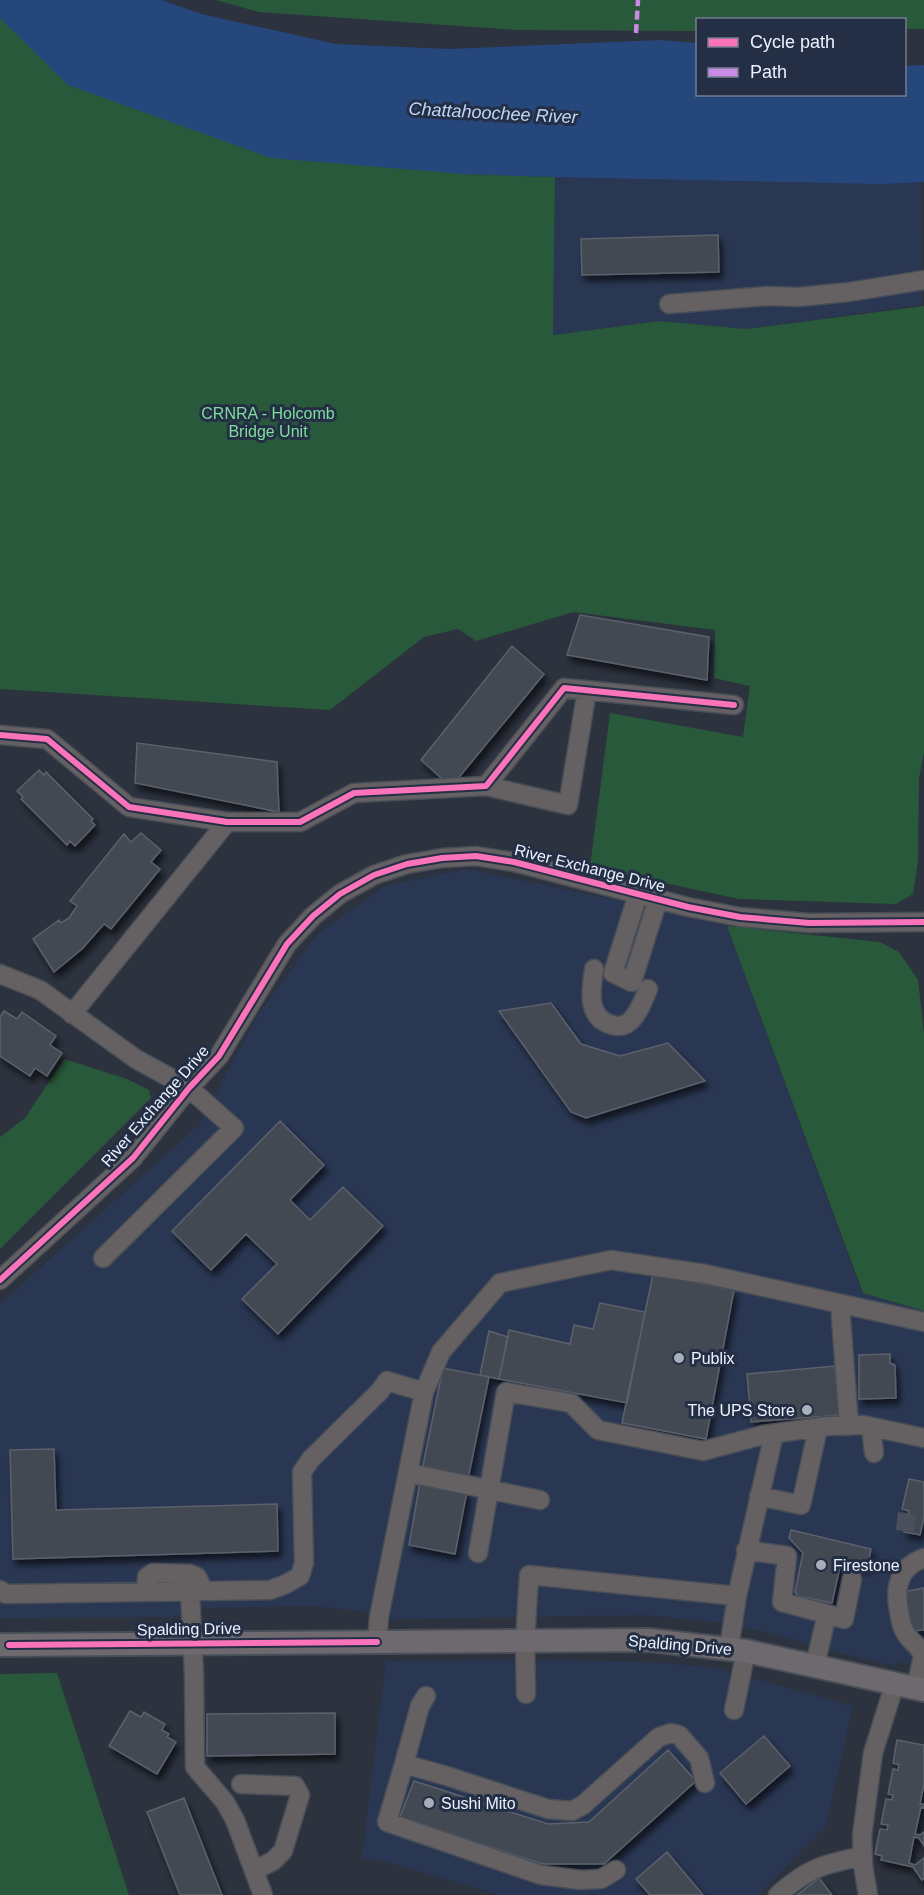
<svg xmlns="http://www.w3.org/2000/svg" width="924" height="1895" font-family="Helvetica,sans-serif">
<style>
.built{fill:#2a3753}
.green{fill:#28593a}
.water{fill:#26477c}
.building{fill:#434852;stroke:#5c616c;stroke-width:1.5;filter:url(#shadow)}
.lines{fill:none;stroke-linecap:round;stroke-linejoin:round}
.minor-tunnel{stroke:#494f5b;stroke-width:18;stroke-dasharray:18 9;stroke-linecap:butt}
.minor-casing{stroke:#484e57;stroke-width:21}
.major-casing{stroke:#484e57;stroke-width:26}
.minor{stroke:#656163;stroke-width:18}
.major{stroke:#6e696e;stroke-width:22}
.quiet{stroke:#ca8be6;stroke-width:4.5;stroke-dasharray:9 4.5;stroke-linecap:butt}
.cycleway-casing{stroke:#242f46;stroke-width:10}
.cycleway{stroke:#fb73b8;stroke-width:6}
.poi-dot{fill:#a8afbb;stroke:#242f46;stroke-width:2}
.labels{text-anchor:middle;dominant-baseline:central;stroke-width:6;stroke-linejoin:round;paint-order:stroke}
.park-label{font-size:16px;fill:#7edf9a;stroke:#242f46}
.street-label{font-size:16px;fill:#ebf2fe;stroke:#242f46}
.poi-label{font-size:16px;fill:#ebf2fe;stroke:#242f46;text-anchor:start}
.water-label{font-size:18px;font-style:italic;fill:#c0d6f8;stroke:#242f46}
</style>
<defs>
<filter id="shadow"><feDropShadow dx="3.5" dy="6" stdDeviation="3" flood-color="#0009"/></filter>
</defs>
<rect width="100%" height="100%" fill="#2c323e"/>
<path class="built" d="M555 177 921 182 922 305 746 329 660 321 553 335Z
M467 869 617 900 727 926 862 1293 924 1311V1666L898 1662 896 1666 840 1653 766 1632 718 1622 645 1615 395 1619 360 1611 314 1606 205 1608 172 1617 0 1618V1304L199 1125 259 1013 318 934 384 886Z
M556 1660 666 1663 720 1669 853 1706 826 1826 757 1895H500L387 1862 362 1858 385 1669V1661Z"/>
<path class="green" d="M216 0H924V29H905L904 20H698L697 31 518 30 259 12Z
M0 12 464 174 555 177 553 335 660 321 746 329 924 306V752L919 778 918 861 913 894 896 904 739 899 590 867 610 713 743 737 750 686 714 678 715 630 573 612 476 641 458 629 424 637 330 710 0 689Z
M727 926 880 942 899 952 918 980 924 1033V1311L863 1293Z
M64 1059 127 1079 149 1090 151 1098 0 1249V1137L25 1118Z
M57 1673 129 1895H0V1674Z"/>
<path class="water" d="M0 0H162L201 14 336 44 449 49 660 40 697 43 698 94H904L905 66 924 65V182L880 184 555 177 464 174 271 158 68 85 0 18Z"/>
<path class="building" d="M718 235 719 272 582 275 581 239Z
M580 615 709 637 707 680 567 655Z
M512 646 544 674 451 787 421 760Z
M137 743 277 762 279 812 135 783Z
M39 770 44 775 46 772 93 819 91 821 95 825 75 846 70 841 67 845 21 799 23 797 17 791Z
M141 833 161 850 151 862 160 869 111 929 104 924 82 949 54 972 33 939 59 920 61 923 69 918 77 906 70 901 124 834 131 842Z
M551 1003 581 1044 620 1056 668 1043 705 1081 586 1118 571 1112 499 1011Z
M4 1011 17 1019 22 1012 56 1036 50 1045 62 1053 47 1076 35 1068 30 1076 0 1056V1017Z
M280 1121 324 1165 290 1200 310 1220 343 1187 383 1226 278 1334 242 1299 277 1264 246 1234 211 1270 172 1231Z
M653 1274 734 1290 706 1439 622 1423Z
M600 1303 645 1312 627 1403 499 1379 509 1330 570 1344 574 1325 593 1329Z
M489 1331 508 1337 499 1379 480 1375Z
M890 1354V1363L895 1365 896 1398 859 1399V1355Z
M835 1366 840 1415 751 1422 747 1374Z
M443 1368 489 1377 468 1479 422 1470Z
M54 1449 56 1510 277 1504 278 1551 13 1559 10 1450Z
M909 1479 924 1482V1517L920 1535 904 1532 909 1511 902 1509Z
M420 1482 467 1491 455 1554 409 1545Z
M791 1530 871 1549 867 1568 841 1562 832 1603 798 1596 795 1592 803 1553 789 1538Z
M924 1588V1630L910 1631 903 1592Z
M130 1711 141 1717 144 1712 165 1724 162 1730 169 1734 167 1737 176 1742 157 1774 109 1746Z
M335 1713V1754L207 1756V1714Z
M764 1736 790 1766 746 1804 720 1773Z
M897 1740 924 1745V1784L920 1804H924V1808L921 1807 915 1834 920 1835 924 1832V1846L919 1838 914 1837 909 1863 915 1865 924 1858V1878L922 1880 913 1867 881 1860 882 1856 875 1854 880 1829 887 1830 888 1825 881 1824 886 1799 892 1800 893 1795 888 1794 893 1769 898 1770 899 1765 893 1763Z
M668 1750 696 1781 604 1864H542L400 1817 414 1781 548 1824 589 1822Z
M184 1798 222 1895H180L147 1812Z
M667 1852 703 1895H650L636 1879Z
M819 1878 832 1895H797Z"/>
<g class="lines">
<path class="minor-tunnel" d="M897 1521 924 1524"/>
<g class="minor-casing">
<path id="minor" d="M669 304 768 296 798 297 849 292 924 280
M0 735 47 739 129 807 227 822H300L354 793 486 786 564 688 734 705
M486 786 568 805 587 690
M638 894 613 973 632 982 658 899
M594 969C591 990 586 1018 612 1025 618 1027 624 1026 629 1022 638 1015 644 999 648 989
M0 974 40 990 136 1059 189 1088 234 1128 103 1258
M72 1014 227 822
M0 1280 133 1158 189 1088 219 1056 287 944 313 916 340 894 374 875 407 864 442 858 476 856 514 862 688 907 740 917 809 923 924 922
M840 1304 849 1426
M871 1427 874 1453
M409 1473 540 1500
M759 1496 801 1505 818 1428
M746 1550 787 1556 782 1602 827 1614 815 1665
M478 1553 506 1392 571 1403 598 1430 703 1451 763 1435 828 1426 863 1425 924 1438
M0 1590 6 1594 270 1590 286 1584 300 1576 304 1563 302 1472 311 1459 380 1391 387 1381 424 1392
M146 1591 147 1577 153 1573 190 1574 197 1577 204 1591
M190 1591 194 1674 195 1767 225 1802 235 1820 263 1895
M737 1596 774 1434
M827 1614 844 1619 852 1579
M377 1642 379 1617 424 1392 441 1352 500 1283 611 1260 705 1274 924 1322
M916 1688 923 1656C921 1647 911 1642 906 1634 902 1628 900 1619 899 1611 894 1587 899 1567 924 1558
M526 1694 525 1641 529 1575 737 1596 729 1648
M426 1696 420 1706 404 1764 447 1776 548 1809 572 1811 583 1805 659 1737 671 1733 679 1735 699 1758 705 1783
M734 1710 746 1651
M404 1764 387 1822 541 1875 581 1880 601 1879 616 1870
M241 1784 295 1786 300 1795 283 1851 273 1861 255 1870
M778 1895C808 1868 824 1864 863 1856
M868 1895 863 1865 862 1836 873 1753 895 1683"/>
</g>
<g class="major-casing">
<path id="major" d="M0 1645 649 1640 746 1651 924 1690"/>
</g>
<use href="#minor" class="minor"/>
<use href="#major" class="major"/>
<path class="quiet" d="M636 33 638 0"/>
<g class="cycleway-casing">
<path id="cycleway" d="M0 735 47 739 129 807 227 822H300L354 793 486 786 564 688 734 705
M0 1280 133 1158 189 1088 219 1056 287 944 313 916 340 894 374 875 407 864 442 858 476 856 514 862 688 907 740 917 809 923 924 922
M9 1645 377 1642"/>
</g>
<use href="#cycleway" class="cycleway"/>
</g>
<g class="poi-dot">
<circle cx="679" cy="1358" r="6"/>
<circle cx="807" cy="1410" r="6"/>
<circle cx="821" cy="1565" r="6"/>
<circle cx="429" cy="1803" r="6"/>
</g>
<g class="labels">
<g class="park-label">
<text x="268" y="413">CRNRA - Holcomb<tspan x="268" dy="18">Bridge Unit</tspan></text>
</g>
<g class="street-label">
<text transform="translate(590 868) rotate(14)">River Exchange Drive</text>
<text transform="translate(155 1106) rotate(-49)">River Exchange Drive</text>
<text transform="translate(189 1629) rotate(-1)">Spalding Drive</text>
<text transform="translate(680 1645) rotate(5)">Spalding Drive</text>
</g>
<g class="poi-label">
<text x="691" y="1358">Publix</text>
<text x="795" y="1410" text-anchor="end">The UPS Store</text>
<text x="833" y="1565">Firestone</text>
<text x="441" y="1803">Sushi Mito</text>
</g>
<g class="water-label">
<text transform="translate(493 113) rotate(3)">Chattahoochee River</text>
</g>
</g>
<rect x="696" y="18" width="210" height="78" fill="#242f46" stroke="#747d90" stroke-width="1.5"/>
<rect x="708" y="38" width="30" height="9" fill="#fb73b8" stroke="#747d90" stroke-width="1.5"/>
<text x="750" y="48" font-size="18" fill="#ebf2fe">Cycle path</text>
<rect x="708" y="68" width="30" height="9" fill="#ca8be6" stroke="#747d90" stroke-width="1.5"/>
<text x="750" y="78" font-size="18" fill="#ebf2fe">Path</text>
</svg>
